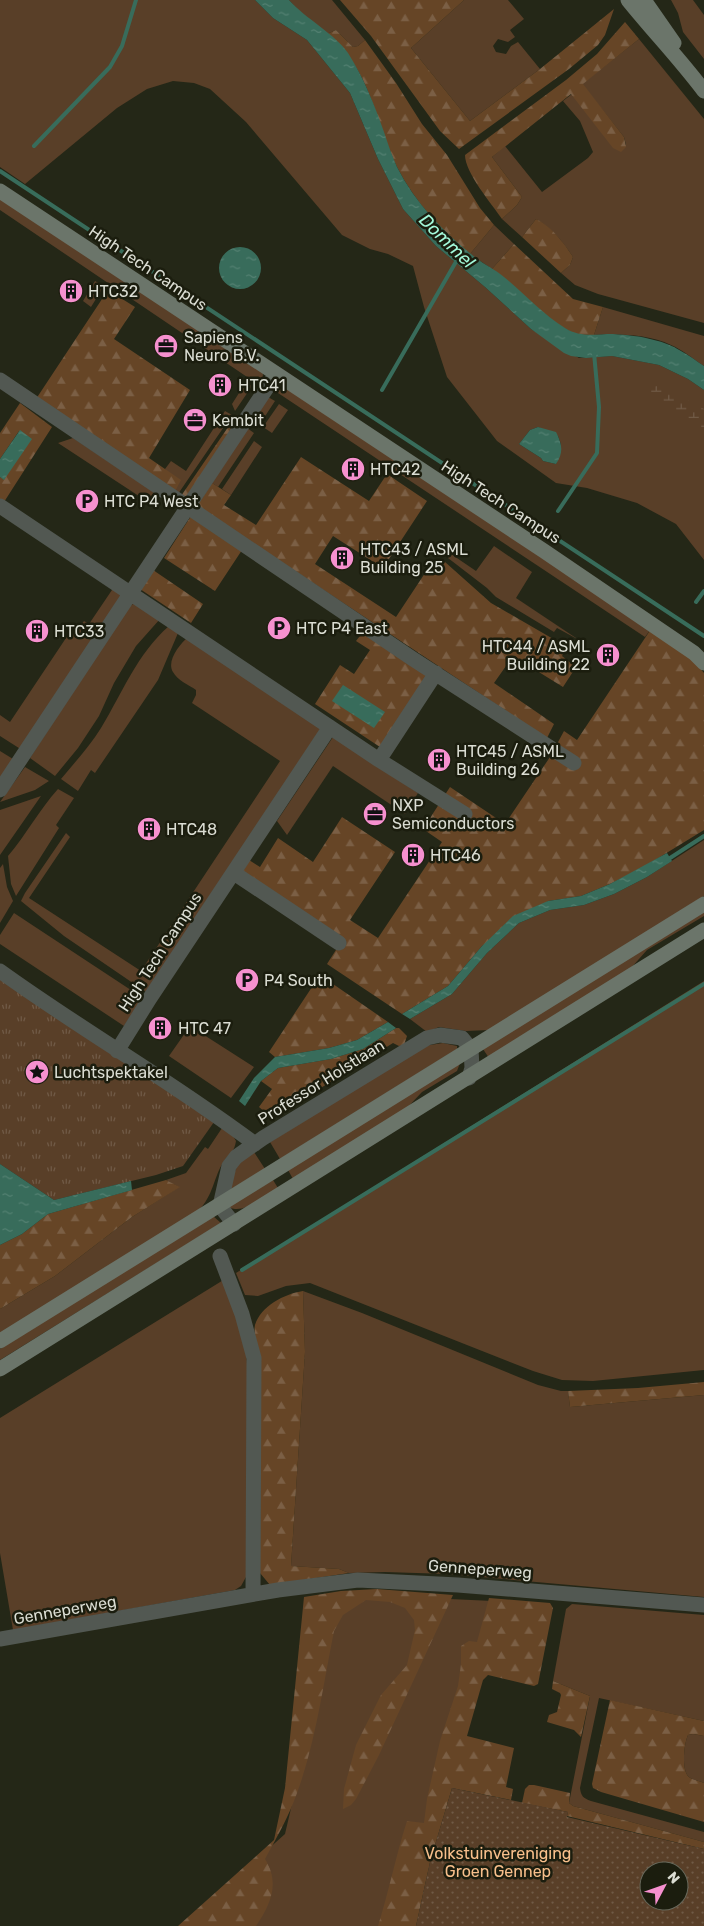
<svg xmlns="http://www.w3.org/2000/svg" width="704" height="1926" font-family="Rubik,sans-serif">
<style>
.grass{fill:#593f28;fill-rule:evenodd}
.forest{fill:url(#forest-firs)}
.wetland{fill:url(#wetland-marsh)}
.park{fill:url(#park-tufts)}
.garden{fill:url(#garden-dots);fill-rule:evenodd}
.water{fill:url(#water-ripples)}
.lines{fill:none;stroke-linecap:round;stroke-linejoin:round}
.stream{stroke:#386c5b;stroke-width:4}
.street{stroke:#525852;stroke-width:15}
.secondary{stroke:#6b756a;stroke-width:15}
.labels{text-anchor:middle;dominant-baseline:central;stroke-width:5;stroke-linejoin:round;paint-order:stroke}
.street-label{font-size:16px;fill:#dbddd3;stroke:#1b1d0e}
.poi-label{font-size:16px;fill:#dbddd3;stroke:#1b1d0e;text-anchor:start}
.park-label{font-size:16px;fill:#f8bf8b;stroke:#1b1d0e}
.water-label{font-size:18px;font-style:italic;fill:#a3f9da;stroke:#1b1d0e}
</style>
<defs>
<pattern id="forest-firs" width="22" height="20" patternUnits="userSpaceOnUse" patternTransform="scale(1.25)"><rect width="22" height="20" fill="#664526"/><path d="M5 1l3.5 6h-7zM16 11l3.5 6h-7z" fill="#7b5f45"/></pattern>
<pattern id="wetland-marsh" width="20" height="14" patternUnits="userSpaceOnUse" patternTransform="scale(1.25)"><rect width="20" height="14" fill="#593f28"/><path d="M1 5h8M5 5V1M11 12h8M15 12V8" fill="none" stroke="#705a46"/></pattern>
<pattern id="park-tufts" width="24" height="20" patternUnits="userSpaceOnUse" patternTransform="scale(1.25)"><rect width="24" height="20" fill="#593f28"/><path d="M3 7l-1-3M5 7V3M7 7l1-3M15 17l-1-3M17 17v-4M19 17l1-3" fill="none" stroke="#705a46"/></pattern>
<pattern id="garden-dots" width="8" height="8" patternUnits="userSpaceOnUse" patternTransform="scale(1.25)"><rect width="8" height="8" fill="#593f28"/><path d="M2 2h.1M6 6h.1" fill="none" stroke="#705a46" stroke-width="1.8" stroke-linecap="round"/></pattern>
<pattern id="water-ripples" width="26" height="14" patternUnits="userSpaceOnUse" patternTransform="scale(1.25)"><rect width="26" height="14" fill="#386c5b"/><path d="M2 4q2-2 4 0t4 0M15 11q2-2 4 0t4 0" fill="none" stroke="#548172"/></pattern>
</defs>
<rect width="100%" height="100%" fill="#242717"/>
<path class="grass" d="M0 0H255L273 18 307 40 350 93 378 159 403 209 436 246 485 287 531 329 579 358 612 356 659 365 688 379 704 390V560L676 524 637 503 587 488 556 483 497 441 447 377 424 307 413 266 388 254 370 249 342 235 246 122 210 89 194 83 173 81 147 89 117 108 25 184 0 167ZM538 427 558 436 561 444 556 464 543 461 541 458 519 444 530 430Z
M289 0H332L365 40 358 46 353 47 336 30 327 34 297 9Z
M464 0H508L524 19 510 30 515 37 508 42 498 39 493 46 496 52 506 54 511 46 518 42 540 69 470 121 411 48Z
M671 0H693L704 15V59L683 32 678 13Z
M639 39 704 119V323L598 294 575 285 561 273 570 265 573 257C564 243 551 227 536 219L522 237 502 219 517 205 522 197 492 157 505 146 542 192 588 158 593 152 580 121 563 101 572 94 599 128 626 145 624 137 582 84Z
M0 198 263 373 262 387 0 210Z
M494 225 514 244 492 269 470 254Z
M95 281 104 286 91 307 83 301Z
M603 307 704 336V366C693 359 683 350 671 345 648 334 619 334 594 335Z
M246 382 252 386 235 411 232 404Z
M281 384 651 629 645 637 272 389Z
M268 397 275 401 258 427 251 423Z
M279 404 288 410 272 433 263 427Z
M225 411 232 415 178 494 165 469 171 461 186 471Z
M247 428 254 433 218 487 212 483Z
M73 438 157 494 151 504 58 443Z
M254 441 262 447 231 495 222 489Z
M494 546 532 572 516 598 579 640 557 628 554 632 496 597 487 588 448 558 451 554 476 571Z
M114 587 122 597 22 750 0 736V715L10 722 70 632 74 634 84 621 89 624Z
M136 602 160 619 136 646 114 683 99 716 78 748 55 776 30 758 127 608Z
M169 626 178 633 158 680 95 773 91 770 78 791 61 779C75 762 90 746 101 728 123 692 137 654 169 626Z
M188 637 321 725 319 733 146 992 64 936 21 901 25 893 66 833 70 837 29 898 141 971 280 761 192 703 196 695V690C189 685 177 680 173 672 166 661 180 644 188 637Z
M333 737 418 793 405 814 333 766 287 835 277 821Z
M0 751 13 759 0 779Z
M25 767 49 781 35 790 0 802Z
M58 789 74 798 56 825 59 828 16 896 11 884 8 856C26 835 39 810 58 789Z
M41 796 0 855V810Z
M704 840V896L489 1030 466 1031 439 1027 427 1032 410 1019 452 994 487 953 519 923 550 910 584 905 614 894 647 877Z
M3 864 7 887 13 901 0 923V868Z
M704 911V916L647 950 631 968 489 1058 483 1049Z
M14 913 143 998 124 1026 0 944V935Z
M704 981V1370L593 1381 562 1380 533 1371 310 1283 286 1286 258 1296 245 1295 236 1273Z
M190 1026 254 1067 231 1098 169 1056Z
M443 1043 457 1046V1049L280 1159 270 1142 424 1046Z
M460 1063 457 1071 422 1092 407 1108 293 1179 288 1170Z
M222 1128 232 1134 236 1141C234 1153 230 1152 224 1161 213 1178 214 1195 198 1211L0 1334V1309L55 1276 132 1217 179 1187 166 1180 186 1173 205 1147 208 1149Z
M254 1152 265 1169 228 1191 238 1163Z
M273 1180 278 1188C263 1197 245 1215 228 1207Z
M213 1216 221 1223 0 1360V1349Z
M225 1279 246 1349 249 1393 246 1577 241 1586 235 1590 13 1630 0 1553V1418Z
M303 1291 362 1313 538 1385 561 1391H568L570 1407 704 1395V1597L448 1574 385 1572 349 1573 339 1569 291 1566 305 1352Z
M341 1594 493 1601 411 1926H182L285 1834Z
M572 1604 704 1615V1721L599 1698 580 1788C581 1796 583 1798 591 1801L704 1832V1842L573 1806 569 1803 590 1696 553 1681 566 1609Z
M693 1734 704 1736V1783C700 1781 693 1780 689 1777 681 1771 684 1743 688 1735Z"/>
<path class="forest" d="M340 0H464L411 48 470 121 540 69 614 9 605 35 598 45 569 69 459 149 440 131 371 36Z
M625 22 639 39 583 84 624 137 626 147 621 152 613 148 571 94 492 157 522 197 517 205 502 219C492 204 465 173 465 155L566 80 597 54Z
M336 30 353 47 358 46 365 40 396 83 422 124 447 155 480 208 494 225 470 254C440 229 415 202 397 167 374 119 371 69 327 34Z
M536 219C550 225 565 244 573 257L570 265 561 273 522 237Z
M514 244 573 299 603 307 594 335C589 335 584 336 579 335 551 327 517 285 492 269Z
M108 290 135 307 114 339 190 390 149 458 181 480 174 493 36 399Z
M20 403 52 427 4 502 0 499V477L4 479 19 431 0 459V433Z
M235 417 240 422 186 502 181 496Z
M301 457 369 501 387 474 427 501 383 568 333 536 315 564 396 617 433 561 441 566 445 562 491 603 567 647 562 656 576 667 563 687 513 656 494 683 554 724 547 738 197 506 212 483 231 495 224 505 256 525Z
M191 516 242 550 215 591 164 558Z
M153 570 203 604 191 623 140 589Z
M651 629 685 651 704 673V830L642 868 610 884 581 896 548 901 482 946 448 986 402 1014 327 964 343 939 243 871 249 860 260 867 278 838 313 862 342 817 395 852 350 920 378 938 442 842 423 829 450 787 505 824 550 757 564 731 577 740Z
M363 632 428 675 380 747 315 704 340 665 354 674 370 650 356 641Z
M320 975 388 1022 357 1040 329 1048 275 1057 269 1052Z
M396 1028H399L407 1036 404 1045 399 1046 393 1043 295 1104 288 1098 266 1113 259 1107 272 1089 261 1081 278 1068 331 1059 363 1049Z
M166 1180 180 1187 132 1217 55 1276 0 1309V1245L22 1234 48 1214Z
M303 1291 305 1352 291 1566 339 1569 349 1573 270 1585 260 1573C260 1506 261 1438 259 1371 259 1360 253 1334 255 1325 261 1306 284 1294 303 1291Z
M704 1382V1395L570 1407 568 1391 638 1388Z
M377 1589 453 1595 379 1755 356 1799 351 1805 343 1809 344 1789 356 1745 381 1695 407 1665 415 1630 414 1620 405 1608 390 1602 366 1600 343 1615 334 1631C323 1685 316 1741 297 1793 289 1816 277 1837 265 1859 280 1883 271 1904 256 1926H178L274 1840 285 1788 304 1597 341 1591Z
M489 1598 550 1603 553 1608 538 1684 534 1686 488 1675 483 1680 467 1736 514 1748 506 1787 513 1789 511 1800 452 1788 430 1862 416 1926H378C389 1891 396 1855 407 1821L424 1823 427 1799 440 1741 458 1686 461 1664V1646L469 1641 477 1642Z
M553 1681 590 1696 581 1737 574 1730 547 1722 549 1715 557 1712 561 1695 560 1693 552 1689Z
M610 1700 704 1721V1736L693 1734 688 1735C684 1743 681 1771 689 1777 693 1780 700 1781 704 1783V1822L601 1792 593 1788 592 1784Z
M529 1785H534L570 1793 569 1803 573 1806 704 1842V1849L567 1816 568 1812 522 1803 525 1789Z"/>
<path class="wetland" d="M658 384 704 409V435L654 400 650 391Z"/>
<path class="park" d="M0 977 214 1122 183 1166 156 1175 54 1200 0 1164Z"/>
<path class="garden" d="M452 1788 568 1812 567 1817 704 1849V1926H416L430 1862ZM649 1871H679V1901H649Z"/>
<path class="water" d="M255 0H289C306 19 335 34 348 53 364 78 374 104 384 132 388 144 392 156 397 167 416 204 444 233 476 258 485 265 496 270 504 277 525 294 542 314 565 328 581 338 595 334 613 334 626 335 641 336 654 340 673 344 688 355 704 366V390L688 379 659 365 612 356 586 358 571 356 564 353 531 329 485 287 436 246 403 209 378 159 350 93 307 40 273 18Z
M219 268a21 21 0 1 1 42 0a21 21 0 1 1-42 0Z
M538 427 556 432C562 444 564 452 556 464L543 461 541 458 519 444 530 430Z
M20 430 32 439 4 480 0 477V459Z
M343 685 385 712 374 728 332 701Z
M667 853 672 861 647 877 614 894 584 905 550 910 519 923 487 953 452 994 410 1019 402 1014 448 986 482 946 513 916 548 901 581 896 610 884Z
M388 1022 396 1028 363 1049 331 1059 278 1068 261 1081 245 1106 239 1101 254 1078 275 1057 329 1048 357 1040Z
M0 1164 54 1200 131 1181 132 1190 48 1214 22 1234 0 1245Z"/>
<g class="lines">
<path class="stream" d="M34 146 110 67 122 46 136 0
M0 171 704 636
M382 390 457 260
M558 511 597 453 599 407 594 353
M696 602 704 591
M667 860 704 836
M242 1270 704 984"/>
<path class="street" d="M0 380 413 659 574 763
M0 506 379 760 465 814
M379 760 436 673
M0 790 276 374
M234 873 339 943
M0 971C83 1031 173 1082 255 1144
M117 1051 150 998 330 727
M234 1224 220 1206 229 1166 236 1157 263 1138 427 1038 440 1035 462 1038 471 1049 472 1068 469 1078
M220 1256 242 1314 254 1358 253 1594
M0 1639 278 1590 358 1580 458 1585 704 1605"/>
<path class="secondary" d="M628 0C653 31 680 59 704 91
M644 0 674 43
M0 191 544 551 694 653 704 663
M0 1341 704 904
M0 1369 704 930"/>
</g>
<defs>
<g id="building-disc" transform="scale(1.25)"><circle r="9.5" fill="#f690cf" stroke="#1b1d0e"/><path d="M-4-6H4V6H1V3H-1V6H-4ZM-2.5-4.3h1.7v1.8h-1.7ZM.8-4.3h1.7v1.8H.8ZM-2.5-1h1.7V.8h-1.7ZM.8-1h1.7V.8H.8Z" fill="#111"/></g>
<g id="office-disc" transform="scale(1.25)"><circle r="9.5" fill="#f690cf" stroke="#1b1d0e"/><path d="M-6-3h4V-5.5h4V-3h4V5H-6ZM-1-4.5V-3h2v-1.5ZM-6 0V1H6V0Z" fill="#111"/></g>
<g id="parking-disc" transform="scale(1.25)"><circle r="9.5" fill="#f690cf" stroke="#1b1d0e"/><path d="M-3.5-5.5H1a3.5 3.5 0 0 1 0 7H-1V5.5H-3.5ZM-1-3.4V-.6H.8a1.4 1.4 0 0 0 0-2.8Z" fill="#111"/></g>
<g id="sight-disc" transform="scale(1.25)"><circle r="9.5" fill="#f690cf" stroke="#1b1d0e"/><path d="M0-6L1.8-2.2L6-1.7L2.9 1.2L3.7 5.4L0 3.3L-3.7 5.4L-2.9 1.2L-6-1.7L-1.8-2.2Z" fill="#111"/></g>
</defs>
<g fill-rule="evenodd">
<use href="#building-disc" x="71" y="291"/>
<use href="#office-disc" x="166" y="346"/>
<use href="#building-disc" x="220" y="385"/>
<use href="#office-disc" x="195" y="420"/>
<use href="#building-disc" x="353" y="469"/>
<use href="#parking-disc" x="87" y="501"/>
<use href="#building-disc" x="342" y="558"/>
<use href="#parking-disc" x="279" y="628"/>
<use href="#building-disc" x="37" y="631"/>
<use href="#building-disc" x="608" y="655"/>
<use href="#building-disc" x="439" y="760"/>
<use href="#office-disc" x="375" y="814"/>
<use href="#building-disc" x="149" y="829"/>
<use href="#building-disc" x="413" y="855"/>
<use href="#parking-disc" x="247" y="980"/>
<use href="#building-disc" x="160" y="1028"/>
<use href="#sight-disc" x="37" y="1072"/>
</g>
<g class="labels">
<g class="street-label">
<text transform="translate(148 268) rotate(34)">High Tech Campus</text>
<text transform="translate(501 502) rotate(33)">High Tech Campus</text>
<text transform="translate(160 952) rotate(-57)">High Tech Campus</text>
<text transform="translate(321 1082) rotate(-32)">Professor Holstlaan</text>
<text transform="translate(480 1569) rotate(4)">Genneperweg</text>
<text transform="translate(65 1610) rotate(-10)">Genneperweg</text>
</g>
<g class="poi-label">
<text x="88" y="291">HTC32</text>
<text x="184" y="337">Sapiens<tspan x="184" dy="18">Neuro B.V.</tspan></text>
<text x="238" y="385">HTC41</text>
<text x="212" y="420">Kembit</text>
<text x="370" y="469">HTC42</text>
<text x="104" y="501">HTC P4 West</text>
<text x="360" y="549">HTC43 / ASML<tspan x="360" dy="18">Building 25</tspan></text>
<text x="296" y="628">HTC P4 East</text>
<text x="54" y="631">HTC33</text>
<text x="590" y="646" text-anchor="end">HTC44 / ASML<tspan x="590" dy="18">Building 22</tspan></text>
<text x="456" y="751">HTC45 / ASML<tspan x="456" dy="18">Building 26</tspan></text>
<text x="392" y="805">NXP<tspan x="392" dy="18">Semiconductors</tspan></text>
<text x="166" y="829">HTC48</text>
<text x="430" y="855">HTC46</text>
<text x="264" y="980">P4 South</text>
<text x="178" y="1028">HTC 47</text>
<text x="54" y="1072">Luchtspektakel</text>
</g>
<g class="park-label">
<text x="498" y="1853">Volkstuinvereniging<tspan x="498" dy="18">Groen Gennep</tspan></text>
</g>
<g class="water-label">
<text transform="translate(447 241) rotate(44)">Dommel</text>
</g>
</g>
<g transform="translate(664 1886) rotate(49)"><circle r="24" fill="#1b1d0e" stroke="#686a5d"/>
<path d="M0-4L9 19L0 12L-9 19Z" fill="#f690cf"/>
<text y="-8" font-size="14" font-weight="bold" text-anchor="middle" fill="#dbddd3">N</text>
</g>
</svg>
